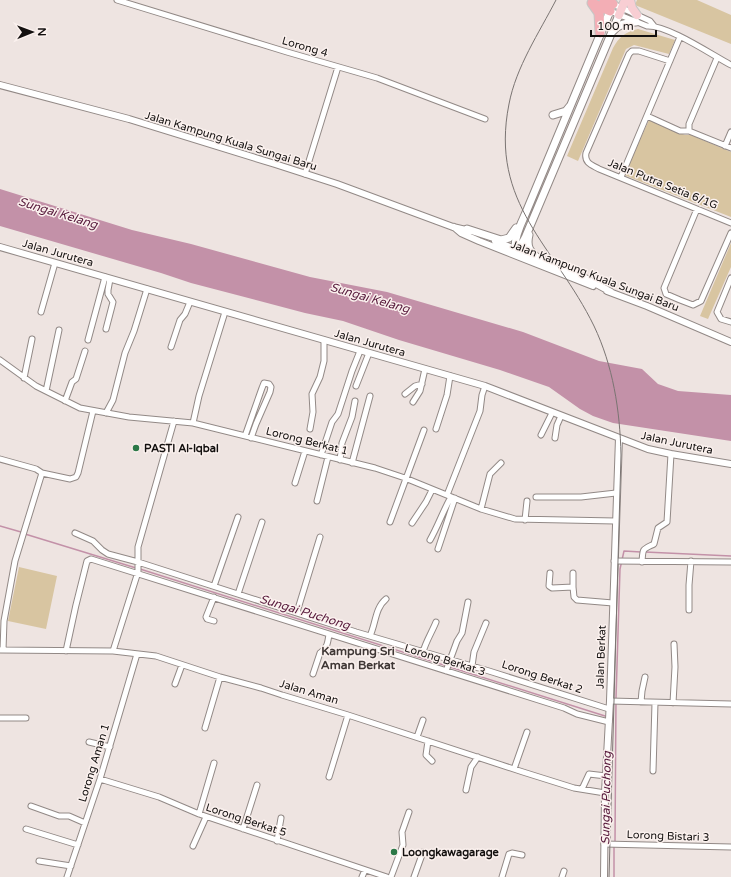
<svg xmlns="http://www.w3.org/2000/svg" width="731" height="877" font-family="'Varela Round',sans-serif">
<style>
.green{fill:#d8c5a1}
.water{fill:#c391a8}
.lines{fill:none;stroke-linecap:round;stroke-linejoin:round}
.stream{stroke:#c391a8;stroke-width:1.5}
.minor-casing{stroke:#928986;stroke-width:7}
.tertiary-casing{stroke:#928986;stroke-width:8}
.secondary-casing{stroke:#928986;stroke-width:9}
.primary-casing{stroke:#c6c6c5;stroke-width:10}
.motorway-casing{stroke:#c6c6c5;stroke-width:11}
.minor{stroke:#fff;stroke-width:5}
.tertiary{stroke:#fff;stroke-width:6}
.secondary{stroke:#fff;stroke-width:7}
.primary{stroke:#f8ced3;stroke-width:8}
.motorway{stroke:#f3aeb5;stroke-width:9}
.tram{stroke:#7a7472;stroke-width:1}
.poi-dot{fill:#2b7847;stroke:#fbf1ee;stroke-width:1.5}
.labels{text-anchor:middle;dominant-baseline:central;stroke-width:3;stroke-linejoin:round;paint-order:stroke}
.street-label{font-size:11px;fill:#13100f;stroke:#fbf1ee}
.poi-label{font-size:11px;font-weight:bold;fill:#13100f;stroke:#fbf1ee;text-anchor:start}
.water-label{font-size:12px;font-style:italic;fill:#56193b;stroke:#fbf1ee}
.neighbourhood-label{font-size:12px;font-weight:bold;fill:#3f3735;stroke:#fbf1ee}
</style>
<rect width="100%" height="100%" fill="#eee4e1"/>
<path class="green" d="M637 0H697L731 15V44L635 5Z
M638 29 675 40 669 54 634 45 626 49 578 161 567 156 613 48C619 37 625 32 638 29Z
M649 120 685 135H691L731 152V217L624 175Z
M731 243V267L708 319 700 316Z
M19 567 57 576 46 629 8 621Z"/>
<path class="water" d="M0 189 132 230 191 244 310 277 387 292 523 332 599 361 642 369 658 384 678 391 731 395V441L613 423 593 416 580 409 549 387 500 370 399 340 343 321 305 313 191 283 161 273 0 226Z"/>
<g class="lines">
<path class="stream" d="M0 526 21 532
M25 534 136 568
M645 552 731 556
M140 569 605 716
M615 842 616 698 620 569 624 551 641 552
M614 877V846"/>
<g class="minor-casing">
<path id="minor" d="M117 0 287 52 377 78 485 119
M613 4 650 21 654 26
M610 11 647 26C668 25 712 55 731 65
M670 61 639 51H632L629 54 586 153C584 163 592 165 599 169L731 223
M647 116 680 131H689L731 148
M689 131V124L717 58
M725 146 731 132
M305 174 338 67
M621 177 680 37
M697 209 664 288 666 294 680 300 693 305 701 301 731 233
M731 278 717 312 721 319 731 322
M41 312 55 263
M106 329 112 306 113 302 108 294V290L110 279
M88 340 105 277
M171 347 180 320 185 314 190 302
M0 360 36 386 80 408 129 417 193 423 375 468 405 478 481 509 515 519 615 521
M24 378 32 339
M356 386 369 353
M46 391 59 330
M405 394 415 386 422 384
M65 401 72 382 76 379 85 351
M413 402 420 391 425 369
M106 413 113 400 125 353 134 331 147 289
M193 423 199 396 225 312
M310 429 313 412 312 394 320 377 324 361V340
M436 429 447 395 450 376
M541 435 552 413
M245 436 262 388 264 383 269 384 271 387 270 392 256 424 251 438
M555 438 557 425 561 416
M321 455 332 422 338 414 352 371 360 351
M0 459 36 469 42 473 70 479 76 477 78 473 93 411
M340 460 342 443 352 417 355 401
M352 463 370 396
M295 483 305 451
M447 495 480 411 482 395 485 386
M536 497H581L616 493
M317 501 328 457
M481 509 490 474 501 463
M525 520 527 501
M390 522 424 430
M412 523 426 502 432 490
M75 533 93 541 102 550 108 554 138 562 356 632 489 671 609 709
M430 540C438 526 443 511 451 497
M438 549 455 498
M614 561 731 562
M642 562C643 548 642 550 654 544L658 528 667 522 671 454
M550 573 549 586 552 588 573 587 574 597 577 600 613 603
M573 573V587
M214 586 238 517
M238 594 262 522
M214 597 206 617 207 619 214 621
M689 610V585L691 561
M297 612 320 537
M370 636C376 623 375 608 386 599
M0 650 113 651 156 656 220 677 261 688 282 695 348 715 523 772 574 788 605 793
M3 650 4 621 15 561 42 473
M66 651C72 621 79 591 87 561L91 559 564 708 577 714 609 722
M113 651 138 572V547L174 421
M423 652C426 641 432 632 436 622
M472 666 474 652 486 623
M446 671 457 641 462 633 468 602
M313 674 320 653C327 649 328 642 329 634
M175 684 182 665
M610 701 731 704
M641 702 642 691 645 677
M673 703 675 667 674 644
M0 718H26
M205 728 220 677
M417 737 423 720
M428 741 426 755 432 761
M89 742 110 747
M514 769 527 732
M653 771 655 703
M329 777 348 715
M100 779 159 797 199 814 387 877
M582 789 589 774 606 776
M466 790 471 767 478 757
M31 806 59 816H69L85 823
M199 814 214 763
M26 829 78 845
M243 829 257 785
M277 841 281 818
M604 844 731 847
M193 846 206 817
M39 861 71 866
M67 877 100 779 137 654
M362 877 365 870
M391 877 403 845 402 832 409 812
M414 877 423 852
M502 877 509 854 512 853 522 855
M562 877 564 871"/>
</g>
<g class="tertiary-casing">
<path id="tertiary" d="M0 85 129 119 275 164 337 184 453 227 470 231
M454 227 461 233 479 241 593 286
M495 241 576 273 611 292
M0 247 485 386 648 449 671 454 731 464
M607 291 647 306 731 342
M604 877 605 793 610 701 619 438"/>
</g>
<g class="secondary-casing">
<path id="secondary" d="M610 11 527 210C523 220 512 240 516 250L520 247 525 238 619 15
M613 31C619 24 626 22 636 22
M553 115 566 111 570 106
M467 229 501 240 509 238 516 228
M529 235C526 247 530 252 539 259"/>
</g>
<g class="primary-casing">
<path id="primary" d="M630 0 632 8 637 15
M619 15 625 0"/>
</g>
<g class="motorway-casing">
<path id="motorway" d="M604 0 613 4
M592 3 599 13 600 33
M592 3 610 11"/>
</g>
<use href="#minor" class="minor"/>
<use href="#tertiary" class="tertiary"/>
<use href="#secondary" class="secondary"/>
<use href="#primary" class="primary"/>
<use href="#motorway" class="motorway"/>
<path class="tram" d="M556 0C539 33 516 67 509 104 489 204 555 246 594 326 613 366 620 410 621 455L609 877"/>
</g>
<g class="poi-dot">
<circle cx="136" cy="448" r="4"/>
<circle cx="394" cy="852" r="4"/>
</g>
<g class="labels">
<g class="street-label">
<text transform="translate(305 47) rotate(16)">Lorong 4</text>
<text transform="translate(231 141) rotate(17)">Jalan Kampung Kuala Sungai Baru</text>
<text transform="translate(663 184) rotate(22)">Jalan Putra Setia 6/1G</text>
<text transform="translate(58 253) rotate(16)">Jalan Jurutera</text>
<text transform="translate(595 276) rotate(21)">Jalan Kampung Kuala Sungai Baru</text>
<text transform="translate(370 343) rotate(16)">Jalan Jurutera</text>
<text transform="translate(307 441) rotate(14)">Lorong Berkat 1</text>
<text transform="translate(677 443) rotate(12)">Jalan Jurutera</text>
<text transform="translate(601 657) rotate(-88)">Jalan Berkat</text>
<text transform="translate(445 660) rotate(17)">Lorong Berkat 3</text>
<text transform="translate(542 677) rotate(18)">Lorong Berkat 2</text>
<text transform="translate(309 692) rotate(17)">Jalan Aman</text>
<text transform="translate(94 763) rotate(-73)">Lorong Aman 1</text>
<text transform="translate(246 820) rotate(18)">Lorong Berkat 5</text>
<text transform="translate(668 836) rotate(2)">Lorong Bistari 3</text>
</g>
<g class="poi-label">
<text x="144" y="448">PASTI Al-Iqbal</text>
<text x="402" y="852">Loongkawagarage</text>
</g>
<g class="water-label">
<text transform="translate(58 213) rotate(17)">Sungai Kelang</text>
<text transform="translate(370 298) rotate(16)">Sungai Kelang</text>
<text transform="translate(305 612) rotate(17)">Sungai Puchong</text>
<text transform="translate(606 798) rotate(-89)">Sungai Puchong</text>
</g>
<g class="neighbourhood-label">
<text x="358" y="651">Kampung Sri<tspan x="358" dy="14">Aman Berkat</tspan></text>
</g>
</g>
<g transform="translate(32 32) rotate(89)" stroke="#fbf1ee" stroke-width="3" paint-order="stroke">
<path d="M0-3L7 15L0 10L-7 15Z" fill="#13100f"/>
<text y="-6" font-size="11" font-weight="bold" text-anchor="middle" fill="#13100f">N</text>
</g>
<path d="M591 30v6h65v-6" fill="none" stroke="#13100f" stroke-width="2"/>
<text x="597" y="30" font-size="12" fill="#13100f" stroke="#fbf1ee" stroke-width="3" paint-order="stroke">100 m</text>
</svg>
